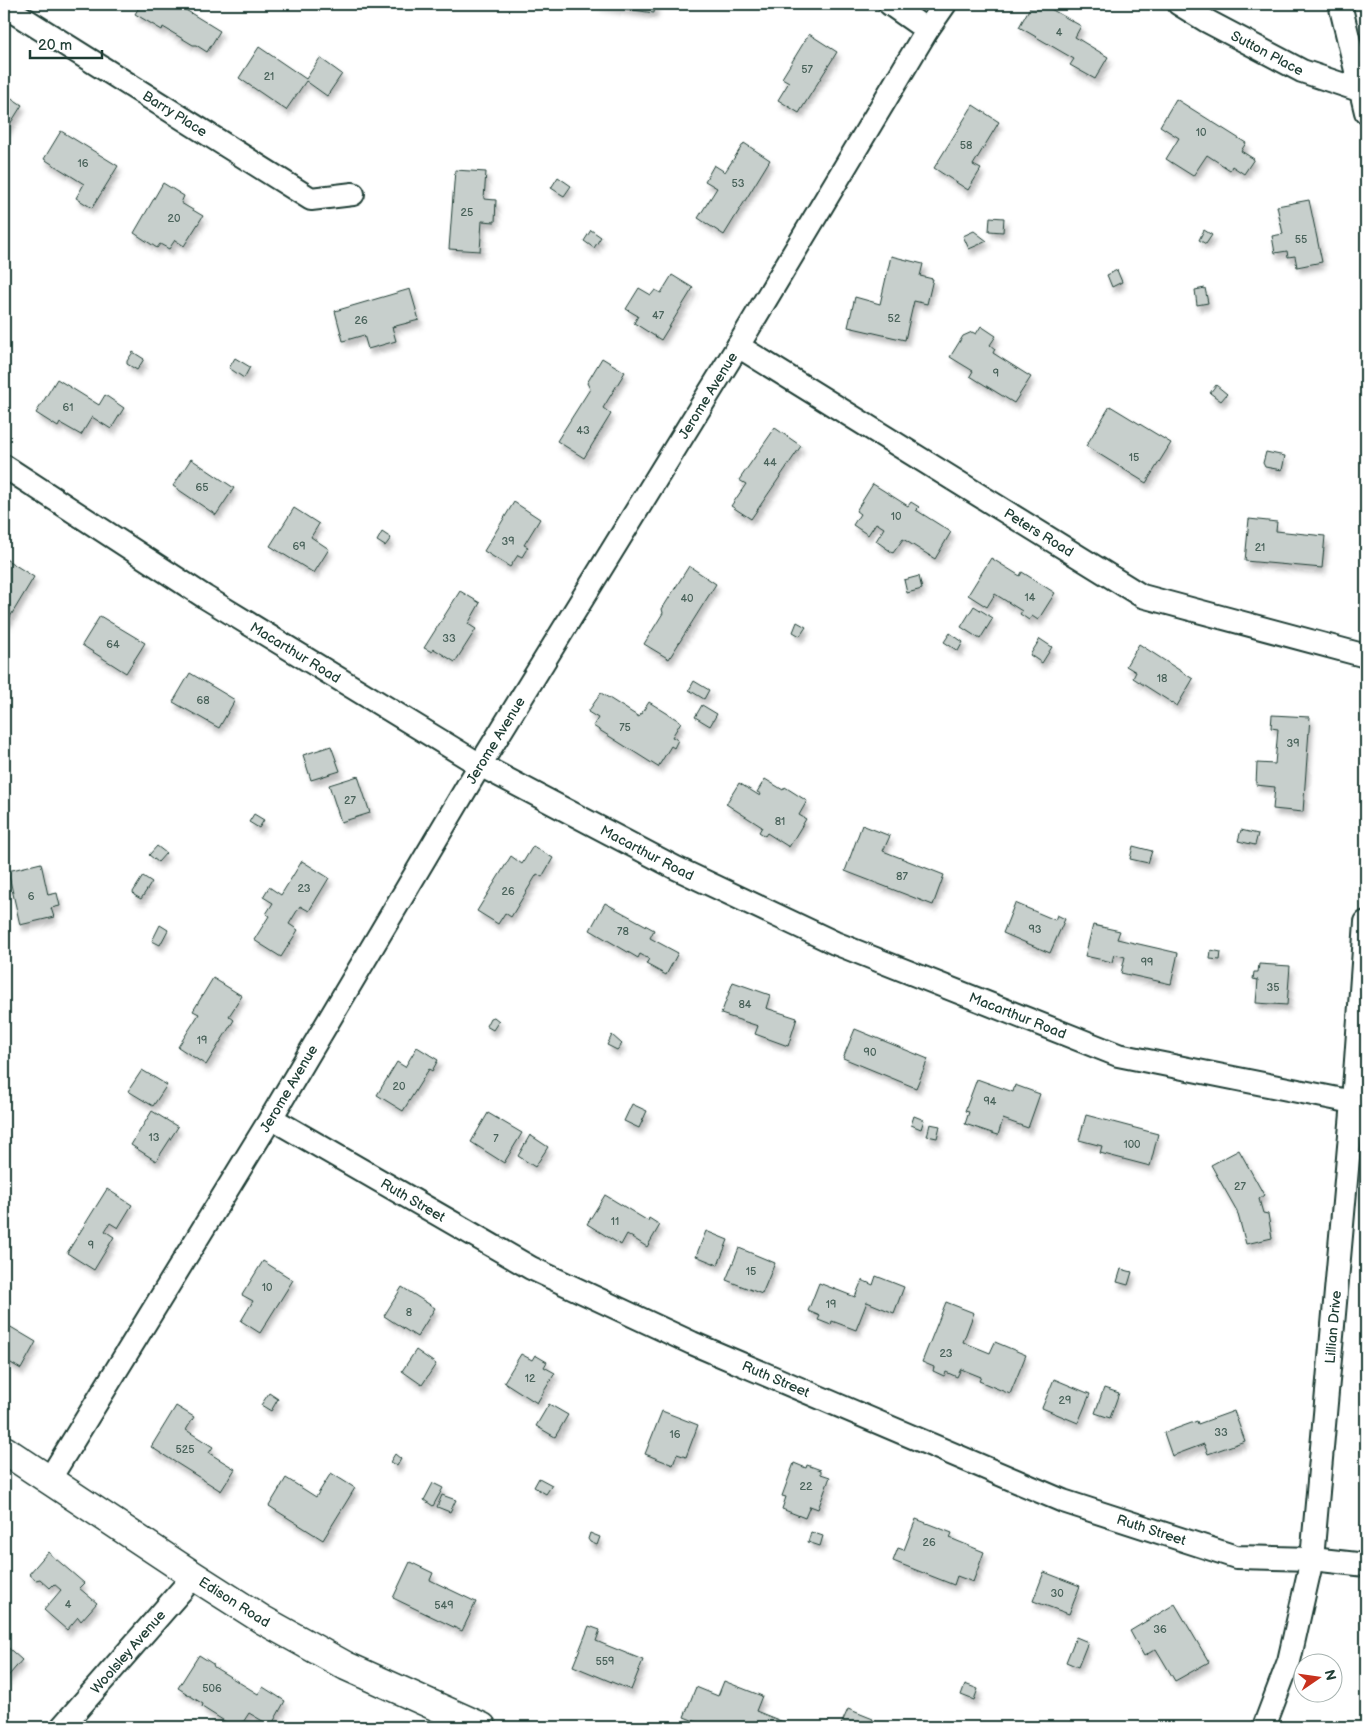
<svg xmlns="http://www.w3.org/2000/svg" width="1370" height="1731" font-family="'Balsamiq Sans',sans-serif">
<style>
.building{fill:#c7cfcc;stroke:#1f3d34;filter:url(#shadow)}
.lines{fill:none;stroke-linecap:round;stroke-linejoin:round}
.minor-casing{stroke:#1f3d34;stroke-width:26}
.tertiary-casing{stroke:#1f3d34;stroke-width:31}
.minor{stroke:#fff;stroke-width:22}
.tertiary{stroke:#fff;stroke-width:28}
.labels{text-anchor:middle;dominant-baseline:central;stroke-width:4;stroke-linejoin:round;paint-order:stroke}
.number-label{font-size:11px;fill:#49625a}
.street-label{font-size:14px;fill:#1f3d34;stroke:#fff}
</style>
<defs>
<filter id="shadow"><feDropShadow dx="3" dy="5.5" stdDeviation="2.5" flood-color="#0004"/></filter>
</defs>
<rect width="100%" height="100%" fill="#fff"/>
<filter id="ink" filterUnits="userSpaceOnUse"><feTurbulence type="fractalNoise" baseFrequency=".02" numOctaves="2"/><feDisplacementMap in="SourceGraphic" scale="10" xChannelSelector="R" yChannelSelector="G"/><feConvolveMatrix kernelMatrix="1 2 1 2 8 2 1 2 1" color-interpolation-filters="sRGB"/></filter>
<g filter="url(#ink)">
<path class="building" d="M141 4H171L174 6 176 4 220 31 207 52 196 45H193L163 27 162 30 135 14Z
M598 4H655L654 13 598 5Z
M1032 4H1042L1081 26 1075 37 1108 57 1095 79 1070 65 1074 59 1019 27Z
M809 34 837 52 799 113 778 100 789 82 782 78Z
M259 47 306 79 320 58 342 74 327 96 306 81 286 110 239 78Z
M4 93 22 105 5 132 4 131Z
M1176 99 1246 143 1241 151 1254 159 1244 174 1232 166 1230 170 1207 155 1193 176 1166 159 1179 138 1160 126Z
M973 105 999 122 973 165 981 169 968 190 934 168Z
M61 131 118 166 92 208 76 198 84 184 44 159Z
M744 143 770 160 724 235 698 218 717 188 705 181 714 165 725 172Z
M455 170 486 172 484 199 496 200 495 222 482 221 480 251 449 249Z
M558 177 571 186 564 196 551 188Z
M163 183 184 196 181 203 203 216 184 246 175 240 169 249 160 244 157 248 134 233Z
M1309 200 1322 262 1297 267 1295 256 1288 257 1287 251 1275 253 1272 236 1283 234 1277 206Z
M990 217 1004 218 1003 232 989 231Z
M591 230 601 237 594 248 584 241Z
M1204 230 1212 235 1206 244 1199 240Z
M974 231 987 241 969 249 963 236Z
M891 256 923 264 920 276 933 279 927 304 914 301 905 340 848 327 855 297 880 304Z
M1117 270 1122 282 1112 287 1107 275Z
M672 275 693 288 661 340 634 323 638 316 626 309 639 288 651 295 655 290 661 293Z
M1205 288 1208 303 1197 305 1195 290Z
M410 289 419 320 392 327 396 341 368 349 364 335 343 341 335 311Z
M981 326 996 336 990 345 995 349 993 353 1031 377 1014 403 970 376 973 371 950 357 963 336 972 332 976 334Z
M133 352 144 359 137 370 127 364V361Z
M235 358 250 367 244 378 229 368Z
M602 358 625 372 603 408 611 414 584 458 557 441 590 389 587 383Z
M57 379 99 405 105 395 124 408 111 429 92 417 81 435 60 423 58 427 36 413Z
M1216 385 1227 394 1221 401 1210 393Z
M1110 406 1171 443 1146 483 1086 446Z
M775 428 801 446 751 519 731 506 746 484 739 480Z
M1266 452 1285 456 1282 470 1265 467 1263 463Z
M191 459 234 488 216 515 173 486Z
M873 484 908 506 911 502 919 507 916 510 951 532 935 559 903 539 893 553 876 541 884 528 876 523 868 535 853 525 860 514 856 511Z
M514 502 540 519 524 545 528 547 522 557 518 555 510 567 484 551Z
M294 508 319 524 311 537 329 549 314 573 270 546Z
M1249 519 1277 522 1276 531 1325 536 1322 568 1245 561Z
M382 532 391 538 385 546 377 541Z
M4 558 34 577 7 622 4 620Z
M991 558 1020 576 1022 572 1055 593 1038 620 1032 616 1029 620 1020 614 1022 611 995 594 987 607 968 595Z
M689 566 716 584 669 659 644 644 663 613 662 609Z
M919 576 922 589 907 593 904 580Z
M460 591 480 603 468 624 476 629 455 662 434 649 432 652 424 648Z
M974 606 993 618 980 639 961 627Z
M100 616 145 643 126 673 82 645Z
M797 622 806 627 800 636 793 632Z
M950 633 963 642 958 651 944 642Z
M1040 639 1052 647 1042 663 1030 655Z
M1139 644 1193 679 1177 706 1133 678 1136 672 1126 666Z
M190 673 235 700 219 728 173 702Z
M694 681 709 690 704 699 689 690Z
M601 693 639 717 649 702 681 722 672 737 678 740 674 748 671 746 658 767 593 726 598 718 588 712Z
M702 705 717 714 710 726 695 717Z
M1272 715 1310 717 1303 812 1273 809 1275 787 1256 785 1257 763 1275 764 1278 729 1271 728Z
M331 746 340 771 311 780 303 755Z
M358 776 370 813 341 822 329 785Z
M765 779 783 790 785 787 807 801 799 815 806 819 789 847 767 833 765 836 759 832 762 827 726 804 739 783 760 796 761 794 757 792Z
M254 814 264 820 259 828 249 822Z
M862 825 890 836 883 851 944 875 933 905 845 871Z
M1241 830 1258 834 1255 845 1238 841Z
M157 846 166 853 158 862 149 855Z
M533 846 553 858 542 877 537 874 511 917 505 913 498 924 477 911 511 856 522 864Z
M1133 846 1152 851 1148 863 1130 859Z
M302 861 329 878 309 911 300 906 289 924 298 930 281 957 254 940 269 916 266 914 273 903 263 897 269 887 281 895Z
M41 863 48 895 57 893 60 906 51 908 54 917 20 925 8 871Z
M143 876 152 882 141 899 134 895 133 892Z
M605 903 654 930 650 938 678 953 666 975 646 964 649 959 640 954 638 958 590 930Z
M1015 903 1055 920 1057 915 1065 919 1050 953 1003 933Z
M160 925 168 930 160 945 152 941Z
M1093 925 1120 931 1117 939 1178 953 1171 984 1121 973 1125 957 1114 954 1112 962 1085 956Z
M1211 950 1221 952 1220 960 1210 959Z
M1259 964 1290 966 1287 1005 1256 1003 1258 980 1253 979 1254 972H1258Z
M213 978 242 996 229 1016 234 1020 206 1065 178 1047 199 1014 193 1011Z
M733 982 770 995 766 1008 797 1018 788 1046 755 1034 758 1026 721 1014Z
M494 1017 499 1021 493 1030 486 1026 490 1018Z
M855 1029 928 1059 916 1088 843 1058Z
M612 1035 622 1044 617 1050 607 1045Z
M417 1047 438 1060 432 1071 429 1069 403 1111 377 1095 397 1062 405 1067Z
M142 1070 167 1085 153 1106 128 1091Z
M977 1079 1013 1092 1015 1085 1040 1094 1028 1128 1003 1119 998 1135 965 1124 969 1112 965 1111Z
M632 1104 647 1111 639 1128 624 1121Z
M152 1111 178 1127 156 1161 131 1145Z
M488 1113 522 1133 504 1163 471 1142Z
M1086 1115 1158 1134 1150 1166 1100 1153 1102 1146 1079 1140Z
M914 1116 924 1120 921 1129 911 1125Z
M930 1124 940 1126 937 1138 927 1136Z
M530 1135 548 1147 535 1167 518 1156Z
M1239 1150 1264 1195 1259 1199 1263 1213 1268 1214 1272 1238 1246 1244 1237 1211 1211 1165Z
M107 1189 132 1205 118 1228 110 1223 105 1231 114 1237 94 1270 67 1253Z
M605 1195 648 1221 649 1218 660 1225 647 1247 627 1234 621 1245 587 1224Z
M706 1231 728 1240 718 1265 696 1256Z
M739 1248 775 1263 762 1294 726 1280Z
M263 1261 293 1280 260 1333 241 1321 253 1301 242 1295Z
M1121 1269 1132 1272 1128 1285 1117 1282Z
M876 1276 904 1287 894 1313 867 1302 856 1330 832 1321 831 1325 818 1320 820 1316 808 1311 819 1283 855 1297 862 1280 873 1285Z
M402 1287 435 1308 417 1337 384 1316Z
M946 1302 974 1313 963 1342 990 1353 995 1342 1026 1355 1010 1394 979 1381 981 1377 961 1369 957 1377 946 1372 944 1376 933 1371 934 1367 922 1362Z
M4 1323 36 1342 21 1369 4 1359Z
M416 1350 436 1364 422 1385 402 1371Z
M521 1354 532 1360 535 1355 547 1362 544 1367 555 1373 537 1403 504 1382Z
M1054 1379 1090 1394 1078 1423 1042 1408Z
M1104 1388 1119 1393 1110 1418 1095 1413Z
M269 1393 278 1399 271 1411 261 1405Z
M549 1404 568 1415 555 1437 536 1426Z
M176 1406 194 1417 186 1430 213 1447 209 1453 235 1469 221 1491 151 1447Z
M662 1411 698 1425 686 1457 677 1454 673 1465 645 1454Z
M1234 1411 1245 1441 1208 1454 1204 1444 1172 1456 1164 1433 1197 1421 1198 1424Z
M395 1454 401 1459 397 1466 390 1462Z
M794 1463 806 1468 807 1465 821 1470V1474L830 1477 818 1509 810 1506 805 1518 782 1509 786 1497 782 1496Z
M331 1473 355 1488 323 1540 269 1506 286 1478 316 1497Z
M539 1478 552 1485 546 1494 534 1487Z
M433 1483 443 1488 433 1506 424 1500Z
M442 1495 456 1500 450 1512 437 1507Z
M916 1519 952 1533 950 1538 984 1552 973 1582 957 1576 954 1585 893 1561 898 1548 904 1550Z
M811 1532 823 1536 820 1546 808 1542Z
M590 1533 600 1537 597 1545 590 1542 588 1539Z
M48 1552 84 1583 79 1588 97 1603 81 1621 78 1617 67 1630 44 1610 61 1590 54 1584 50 1588 40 1579 36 1580 29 1574Z
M410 1562 433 1573 430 1580 476 1602 462 1631 393 1598Z
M1044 1572 1080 1586 1069 1614 1033 1601Z
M1175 1604 1209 1662 1175 1681 1156 1649 1144 1656 1130 1631Z
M589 1626 600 1630 596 1641 643 1660 631 1690 573 1666Z
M1076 1637 1088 1642 1078 1667 1066 1662Z
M4 1644 22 1660 4 1681Z
M199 1655 213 1664 214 1667 258 1694 263 1687 285 1701 271 1726 249 1713 240 1727H234L202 1707 203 1704 178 1688Z
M1366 1659V1687L1362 1660Z
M724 1681 762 1696 756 1711 791 1725 790 1727H710L684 1717 696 1687 718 1696Z
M965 1684 978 1689 974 1700 961 1695Z
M848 1709 873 1719 870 1727H840Z"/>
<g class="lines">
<g class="minor-casing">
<g id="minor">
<path d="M890 4 927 30"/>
<path id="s1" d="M1179 4 1205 20 1302 71 1362 91"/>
<path d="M1340 4 1366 112"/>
<path id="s2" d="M4 6 311 199 353 194"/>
<path id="s3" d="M738 346 1142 596 1366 656"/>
<path id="s4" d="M4 466 205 597 480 765 676 868 835 943 1118 1055 1353 1102"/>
<path id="s5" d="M271 1118 531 1268 692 1343 1063 1501 1236 1557 1312 1559 1366 1565"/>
<path id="s6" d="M49 1480 271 1118 480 765 738 346 927 30 945 4"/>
<path id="s7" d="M62 1727 194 1576"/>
<path id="s8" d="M1264 1727 1289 1661 1312 1559 1353 1102 1366 922"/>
</g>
</g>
<g class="tertiary-casing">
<g id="tertiary">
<path id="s9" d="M4 1450 194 1576 263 1620 346 1666 482 1727"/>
</g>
</g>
<use href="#minor" class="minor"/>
<use href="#tertiary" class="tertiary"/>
</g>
</g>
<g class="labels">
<g class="number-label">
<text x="1059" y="32">4</text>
<text x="807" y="69">57</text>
<text x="269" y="76">21</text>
<text x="1201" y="132">10</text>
<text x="966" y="145">58</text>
<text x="83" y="163">16</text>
<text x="738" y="183">53</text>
<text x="467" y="212">25</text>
<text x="174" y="218">20</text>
<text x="1301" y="239">55</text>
<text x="658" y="315">47</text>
<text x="894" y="318">52</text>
<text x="361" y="320">26</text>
<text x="996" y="373">9</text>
<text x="68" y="407">61</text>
<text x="583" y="430">43</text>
<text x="1134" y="457">15</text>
<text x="770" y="462">44</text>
<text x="202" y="487">65</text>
<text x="896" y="516">10</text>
<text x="508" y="541">39</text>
<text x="299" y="546">69</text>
<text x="1260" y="547">21</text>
<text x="1030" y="597">14</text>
<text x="687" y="598">40</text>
<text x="449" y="638">33</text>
<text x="113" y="644">64</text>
<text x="1162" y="678">18</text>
<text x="203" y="700">68</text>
<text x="625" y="727">75</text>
<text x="1293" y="743">39</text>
<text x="350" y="800">27</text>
<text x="780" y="821">81</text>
<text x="902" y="876">87</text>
<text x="304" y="888">23</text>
<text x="508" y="891">26</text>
<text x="31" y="896">6</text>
<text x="1035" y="929">93</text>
<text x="623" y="931">78</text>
<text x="1147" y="962">99</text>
<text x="1273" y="987">35</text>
<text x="745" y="1004">84</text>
<text x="202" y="1040">19</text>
<text x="870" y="1052">90</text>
<text x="399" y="1086">20</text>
<text x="990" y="1101">94</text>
<text x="154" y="1137">13</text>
<text x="496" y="1138">7</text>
<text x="1132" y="1144">100</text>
<text x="1240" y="1186">27</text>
<text x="615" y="1221">11</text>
<text x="91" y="1245">9</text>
<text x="751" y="1271">15</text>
<text x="267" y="1287">10</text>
<text x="831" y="1304">19</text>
<text x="409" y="1312">8</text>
<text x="946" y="1353">23</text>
<text x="530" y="1378">12</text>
<text x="1065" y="1400">29</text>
<text x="1221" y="1432">33</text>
<text x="675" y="1434">16</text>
<text x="185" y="1449">525</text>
<text x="806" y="1486">22</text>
<text x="929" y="1542">26</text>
<text x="1057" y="1593">30</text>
<text x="68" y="1604">4</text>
<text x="444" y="1605">549</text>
<text x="1160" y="1629">36</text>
<text x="605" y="1661">559</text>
<text x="212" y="1688">506</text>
</g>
<g class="street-label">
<text stroke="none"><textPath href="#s1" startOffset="101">Sutton Place</textPath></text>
<text stroke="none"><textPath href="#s2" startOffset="202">Barry Place</textPath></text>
<text stroke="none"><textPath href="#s6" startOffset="1269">Jerome Avenue</textPath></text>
<text stroke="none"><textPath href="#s3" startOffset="354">Peters Road</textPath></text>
<text stroke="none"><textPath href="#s4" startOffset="346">Macarthur Road</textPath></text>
<text stroke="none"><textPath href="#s6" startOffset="864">Jerome Avenue</textPath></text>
<text stroke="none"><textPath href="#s4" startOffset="751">Macarthur Road</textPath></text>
<text stroke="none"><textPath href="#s4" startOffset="1156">Macarthur Road</textPath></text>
<text stroke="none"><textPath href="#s6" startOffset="459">Jerome Avenue</textPath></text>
<text stroke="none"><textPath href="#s5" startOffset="164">Ruth Street</textPath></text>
<text stroke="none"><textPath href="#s8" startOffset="408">Lillian Drive</textPath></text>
<text stroke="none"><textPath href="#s5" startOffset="569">Ruth Street</textPath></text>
<text stroke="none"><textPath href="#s5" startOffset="974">Ruth Street</textPath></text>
<text stroke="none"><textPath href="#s9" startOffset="276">Edison Road</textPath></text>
<text stroke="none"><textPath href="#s7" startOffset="100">Woolsley Avenue</textPath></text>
</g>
</g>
<rect width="1370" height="1731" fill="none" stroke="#fff" stroke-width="20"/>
<rect x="10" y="10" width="1350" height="1711" fill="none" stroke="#1f3d34" stroke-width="2" filter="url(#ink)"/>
<g transform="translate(1318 1678) rotate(77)"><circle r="24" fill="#ffffff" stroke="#a5b1ae"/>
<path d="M0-4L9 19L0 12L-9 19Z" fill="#c8321e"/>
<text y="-8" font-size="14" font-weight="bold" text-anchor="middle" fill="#1f3d34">N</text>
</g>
<path d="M30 50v8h72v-8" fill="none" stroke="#1f3d34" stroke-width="2.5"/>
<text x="38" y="50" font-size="15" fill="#1f3d34" stroke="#ffffff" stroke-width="4" paint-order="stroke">20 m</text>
</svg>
